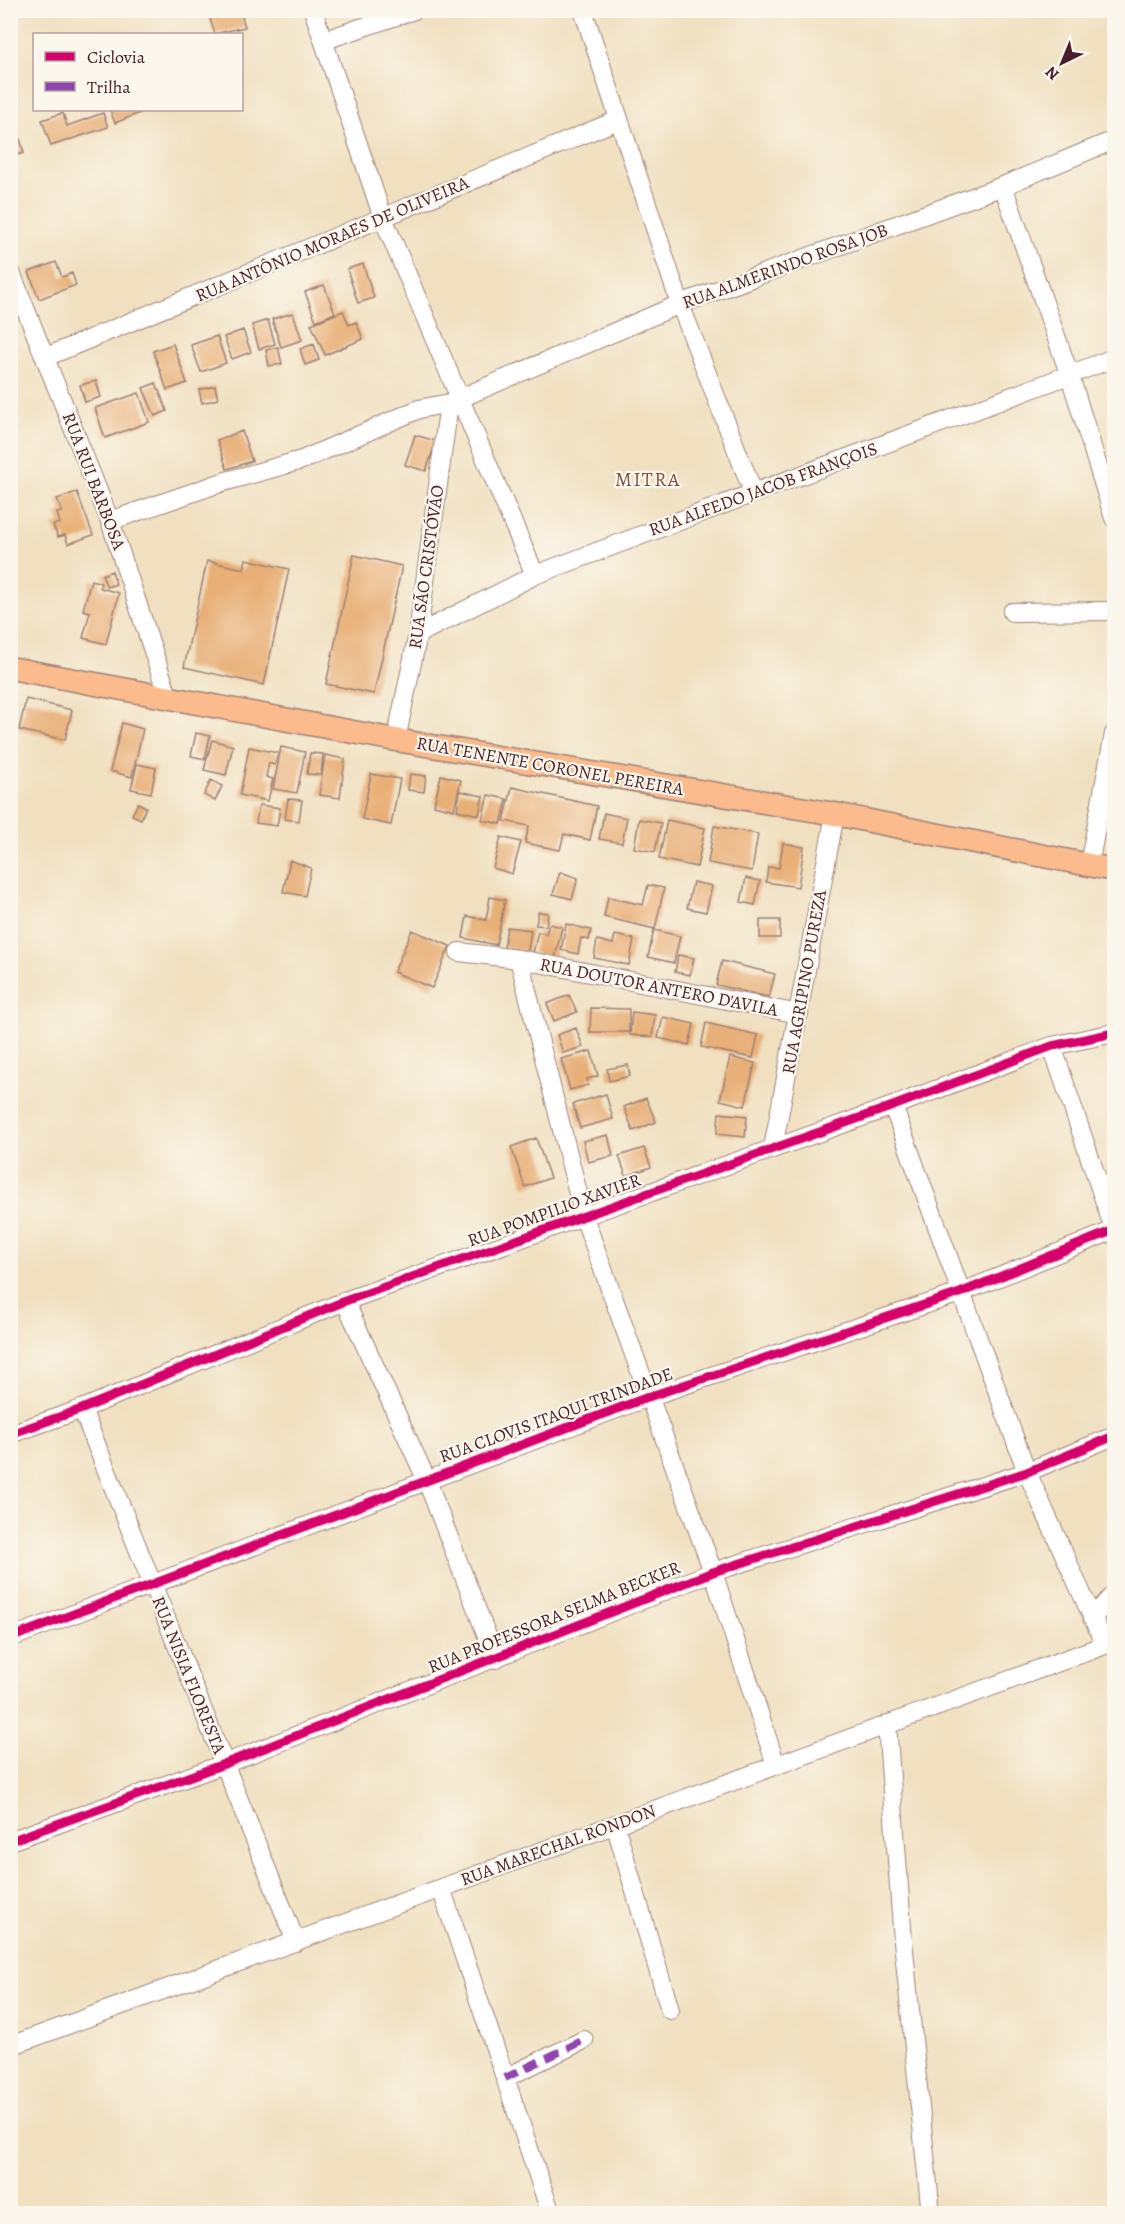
<svg xmlns="http://www.w3.org/2000/svg" width="1125" height="2224" font-family="Alegreya,serif">
<style>
.building{fill:#e8af76}
.lines{fill:none;stroke-linecap:round;stroke-linejoin:round}
.minor-casing{stroke:#9d8076;stroke-width:20}
.major-casing{stroke:#9d8076;stroke-width:25}
.minor{stroke:#fff;stroke-width:18}
.major{stroke:#fbbb8d;stroke-width:22}
.quiet{stroke:#8e44ad;stroke-width:8;stroke-dasharray:15 8;stroke-linecap:butt}
.cycleway-casing{stroke:#fbf7ec;stroke-width:13}
.cycleway{stroke:#d6006c;stroke-width:9}
.labels{text-anchor:middle;dominant-baseline:central;stroke-width:4.5;stroke-linejoin:round;paint-order:stroke}
.street-label{font-size:18px;fill:#4a1f2b;stroke:#fbf7ec}
.neighbourhood-label{font-size:20px;letter-spacing:1.5px;fill:#815145;stroke:#fbf7ec}
</style>
<rect width="100%" height="100%" fill="#fbf7ec"/>
<filter id="ink" filterUnits="userSpaceOnUse"><feTurbulence type="fractalNoise" baseFrequency=".0167" numOctaves="2"/><feDisplacementMap in="SourceGraphic" scale="12" xChannelSelector="R" yChannelSelector="G"/><feConvolveMatrix kernelMatrix="1 2 1 2 8 2 1 2 1" color-interpolation-filters="sRGB"/></filter>
<filter id="wash" filterUnits="userSpaceOnUse"><feTurbulence type="fractalNoise" baseFrequency=".008" numOctaves="4" result="noise"/><feDisplacementMap in="SourceGraphic" scale="24" xChannelSelector="R" yChannelSelector="G"/><feGaussianBlur stdDeviation="1.35" result="paint"/><feColorMatrix in="noise" values="0 0 0 0 0 0 0 0 0 0 0 0 0 0 0 0 0 1.4 0 .05"/><feComposite in="paint" operator="in"/></filter>
<g filter="url(#wash)">
<rect width="100%" height="100%" fill="#f0e0c0"/>
<g id="blocks">
<path class="building" d="M207 10H240L245 27 215 34Z
M110 110H147L115 123Z
M63 113 67 126 103 113 108 127 51 146 42 120Z
M16 125 24 153 10 157V126Z
M56 262 62 277 72 273 76 285 39 299 29 272Z
M363 264 374 298 358 303 347 269Z
M324 285 335 313 316 321 305 292Z
M343 311 349 325 356 322 363 339 325 355 311 324Z
M293 313 302 340 281 347 272 319Z
M268 320 275 344 259 349 252 325Z
M243 330 251 352 232 359 224 337Z
M217 336 226 363 201 372 191 345Z
M173 344 187 383 167 390 153 351Z
M314 344 319 360 305 365 300 349Z
M278 347 282 364 269 366 266 350Z
M96 381 101 397 85 402 80 385Z
M156 383 167 411 155 416 143 388Z
M215 386 218 399 202 403 199 390Z
M139 393 149 422 105 438 95 408Z
M242 431 252 461 227 469 217 440Z
M415 435 436 441 426 471 405 465Z
M77 492 93 535 68 544 65 535 58 537 53 525 60 523 57 513 62 512 57 499Z
M354 555 402 566 374 694 326 684Z
M246 559 289 569 264 685 184 667 207 561 244 569Z
M112 571 116 584 107 587 102 575Z
M91 580 101 583 100 588 119 593 106 644 83 638 90 612 83 610Z
M26 699 72 710 65 740 19 730Z
M122 723 143 729 132 777 110 771Z
M196 733 210 736 205 759 191 756Z
M212 740 233 746 226 775 204 770Z
M249 747 278 753 275 765 269 763 266 777 273 779 268 801 240 795Z
M281 747 305 752 297 793 273 789Z
M310 753 323 754 321 775 307 774Z
M325 755 345 759 340 798 319 795Z
M137 764 156 768 151 793 131 789Z
M371 774 400 779 391 825 362 819Z
M410 774 426 776 424 792 408 790Z
M441 775 461 780 454 810 434 805Z
M211 780 222 786 215 801 204 795Z
M512 787 597 806 590 840 564 834 560 850 525 843 529 826 504 821Z
M460 791 483 796 479 815 457 810Z
M488 795 507 799 501 824 482 820Z
M288 799 302 800 299 821 285 819Z
M138 803 146 807 141 819 132 815Z
M259 805 280 808 277 826 256 823Z
M604 813 627 818 622 843 599 839Z
M639 819 661 823 655 852 634 848Z
M667 820 705 828 697 867 659 859Z
M714 826 758 834 752 871 708 863Z
M501 837 521 842 512 874 493 868Z
M783 843 804 847 798 887 766 882 768 867 779 868Z
M290 860 311 868 305 896 283 892Z
M560 872 578 878 572 899 553 894Z
M746 878 760 881 755 905 741 902Z
M693 882 712 886 706 912 687 908Z
M648 885 664 888 655 929 604 917 608 897 643 905Z
M490 897 505 900 496 945 463 938 467 916 486 920Z
M538 912 548 913 546 926 536 925Z
M760 920H780V938H760Z
M549 924 562 927 555 958 533 953 538 932 546 934Z
M566 924 591 930 589 940 581 938 578 954 561 950Z
M507 927 531 930 528 951 504 948Z
M412 930 450 946 432 988 394 972Z
M654 930 680 936 674 963 648 957Z
M615 935 634 939 629 965 594 958 597 940 613 944Z
M678 955 694 958 690 975 675 972Z
M722 961 775 974 769 997 716 985Z
M569 995 577 1012 554 1021 547 1004Z
M591 1008 629 1009V1032H590Z
M632 1012 655 1015 652 1037 630 1035Z
M663 1017 694 1024 689 1045 658 1038Z
M706 1023 758 1035 753 1058 701 1047Z
M576 1028 583 1047 563 1053 557 1035Z
M591 1051 598 1076 587 1079 588 1085 570 1090 561 1059Z
M730 1057 755 1063 745 1106 720 1100Z
M628 1065 630 1076 609 1081 607 1069Z
M606 1094 613 1119 580 1128 573 1104Z
M646 1098 656 1122 633 1131 624 1107Z
M719 1113 747 1116 745 1137 717 1134Z
M608 1135 613 1156 588 1162 583 1141Z
M536 1138 550 1178 525 1187 511 1147Z
M644 1148 651 1167 626 1176 619 1156Z"/>
</g>
</g>
<g filter="url(#ink)">
<use href="#blocks" fill-opacity="0" stroke="#9d8076" stroke-width="1.5"/>
<g class="lines">
<g class="minor-casing">
<path id="minor" d="M313 10 383 218 535 575
M583 10 680 304 753 492
M325 40 414 10
M1003 186 1070 376 1114 518
M10 270 110 521 168 696
M46 357 618 120
M110 521 223 482 302 460 419 409 449 403
M1012 612 1114 611
M418 634 535 575 1114 358
M396 740 418 634 449 403 680 304 1003 186 1114 140
M1089 865 1114 734
M459 952 519 959 799 1014
M519 959 584 1217 713 1572 776 1765
M1052 1046 1114 1229
M893 1106 1027 1472 1105 1645
M773 1148 835 814
M345 1301 427 1481 496 1659
M82 1409 296 1942
M10 1434 82 1409 345 1301 893 1106 1052 1046 1114 1033
M1092 1618 1114 1594
M10 1638 651 1396 960 1293 1114 1230
M887 1724 903 1941 931 2214
M615 1824 670 2010
M10 1841 224 1764 713 1572 1027 1472 1114 1436
M441 1888 551 2214
M10 2046 1105 1645
M505 2078 584 2040"/>
</g>
<g class="major-casing">
<path id="major" d="M10 668 396 740 835 814 1114 870"/>
</g>
<use href="#minor" class="minor"/>
<use href="#major" class="major"/>
<path class="quiet" d="M505 2078 584 2040"/>
<g class="cycleway-casing">
<path id="cycleway" d="M10 1434 82 1409 345 1301 893 1106 1052 1046 1114 1033
M10 1638 651 1396 960 1293 1114 1230
M10 1841 224 1764 713 1572 1027 1472 1114 1436"/>
</g>
<use href="#cycleway" class="cycleway"/>
</g>
</g>
<g class="labels">
<g class="street-label">
<text transform="translate(332 239) rotate(-23)">RUA ANTÔNIO MORAES DE OLIVEIRA</text>
<text transform="translate(785 266) rotate(-20)">RUA ALMERINDO ROSA JOB</text>
<text transform="translate(94 481) rotate(69)">RUA RUI BARBOSA</text>
<text transform="translate(763 489) rotate(-20)">RUA ALFEDO JACOB FRANÇOIS</text>
<text transform="translate(426 567) rotate(-82)">RUA SÃO CRISTÓVÃO</text>
<text transform="translate(550 766) rotate(10)">RUA TENENTE CORONEL PEREIRA</text>
<text transform="translate(804 982) rotate(-80)">RUA AGRIPINO PUREZA</text>
<text transform="translate(659 987) rotate(11)">RUA DOUTOR ANTERO D'AVILA</text>
<text transform="translate(554 1210) rotate(-20)">RUA POMPILIO XAVIER</text>
<text transform="translate(556 1415) rotate(-20)">RUA CLOVIS ITAQUI TRINDADE</text>
<text transform="translate(554 1617) rotate(-22)">RUA PROFESSORA SELMA BECKER</text>
<text transform="translate(189 1675) rotate(68)">RUA NISIA FLORESTA</text>
<text transform="translate(558 1845) rotate(-20)">RUA MARECHAL RONDON</text>
</g>
<g class="neighbourhood-label">
<text x="648" y="479">MITRA</text>
</g>
</g>
<rect width="1125" height="2224" fill="none" stroke="#fbf7ec" stroke-width="36"/>
<rect x="33" y="33" width="210" height="78" fill="#fbf7ec" stroke="#b4a19f" stroke-width="1.5"/>
<rect x="45" y="52" width="30" height="9" fill="#d6006c" stroke="#b4a19f" stroke-width="1.5"/>
<text x="87" y="63" font-size="18" fill="#4a1f2b">Ciclovia</text>
<rect x="45" y="82" width="30" height="9" fill="#8e44ad" stroke="#b4a19f" stroke-width="1.5"/>
<text x="87" y="93" font-size="18" fill="#4a1f2b">Trilha</text>
<g transform="translate(1062 63) rotate(223)" stroke="#fbf7ec" stroke-width="4.5" paint-order="stroke">
<path d="M0-4.5L10 22L0 15L-10 22Z" fill="#4a1f2b"/>
<text y="-9" font-size="16" font-weight="bold" text-anchor="middle" fill="#4a1f2b">N</text>
</g>
</svg>
